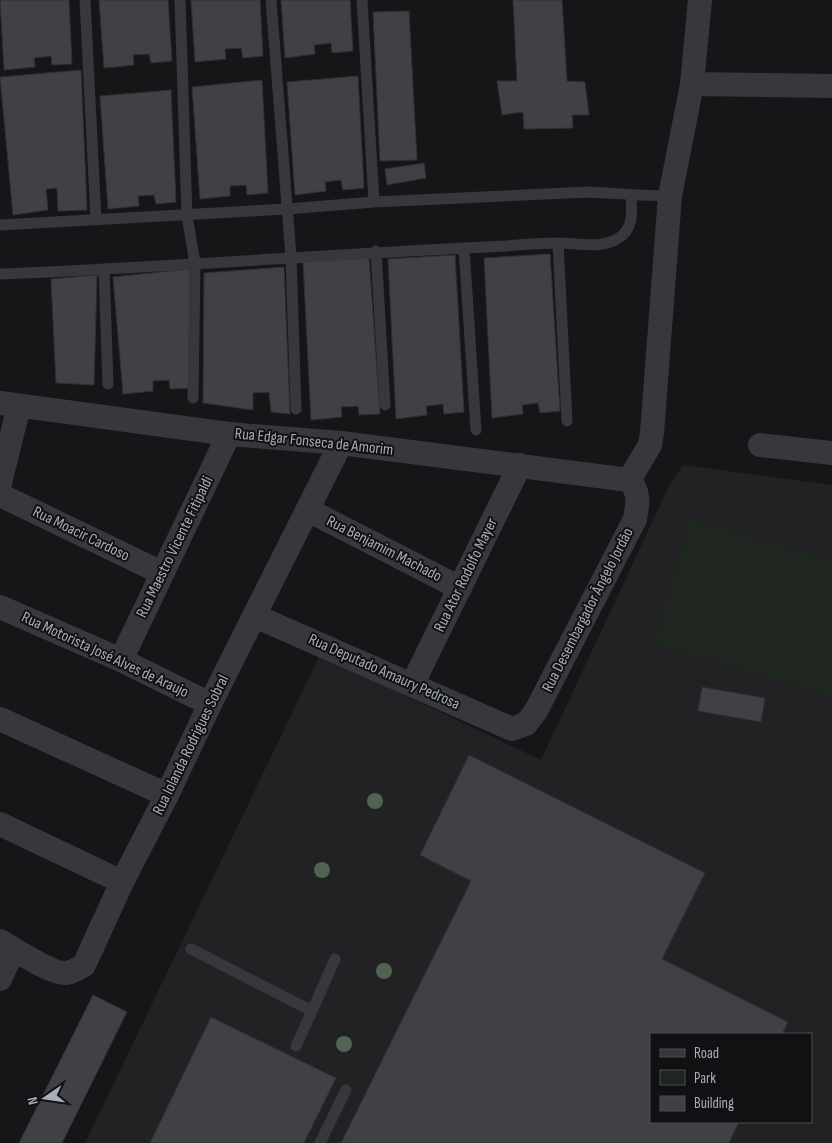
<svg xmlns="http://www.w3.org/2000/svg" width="832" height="1143" font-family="'Sofia Sans Condensed',sans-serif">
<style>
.built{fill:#222225;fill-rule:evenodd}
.green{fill:#1e261f}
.building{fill:#404145;stroke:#303034}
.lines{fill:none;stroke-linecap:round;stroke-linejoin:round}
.service{stroke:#37383d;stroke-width:11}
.minor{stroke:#37383d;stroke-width:24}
.tree{fill:#506452}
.labels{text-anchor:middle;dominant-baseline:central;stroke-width:4;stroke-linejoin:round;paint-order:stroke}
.street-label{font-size:16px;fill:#a8adb8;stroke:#111113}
</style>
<rect width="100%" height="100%" fill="#161618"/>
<path class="built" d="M683 465 832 485V1143H85L320 655 541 760 670 484ZM651 1034H811V1122H651Z"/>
<path class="green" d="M690 518 832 560V697L653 644Z"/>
<path class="building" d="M0 0H69L72 64 52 65 51 56 34 58 35 67 4 70Z
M99 0H168L172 61 151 63 149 54 133 55 134 65 104 68Z
M191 0H260L263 56 243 58 241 48 225 49 226 59 195 62Z
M281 0H350L353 51 332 53 331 43 314 45 315 54 285 58Z
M513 0H562L567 81 585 82 589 115H572L573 128 524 129 523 112 502 115 497 81H517Z
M409 11 417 160 380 161 373 12Z
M81 70 87 210 58 211 57 188 46 189 48 210 13 215 0 77Z
M358 76 364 188 343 190 341 180 325 182 326 191 295 195 287 82Z
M262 80 268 193 247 195 246 185 230 186V196L200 199 192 87Z
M171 90 176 202 156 204 154 195 138 196 139 206 108 209 100 96Z
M424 163 426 178 387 185 385 169Z
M550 254 560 411 540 413 538 403 522 405 523 414 492 418 484 258Z
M455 255 464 412 444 414 443 404 426 406 427 415 396 419 388 259Z
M369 257 380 414 359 415 358 406 341 407 342 417 311 420 303 261Z
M284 267 290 414 271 412 269 392 253 393V410L203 403 204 273Z
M190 269 191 388 170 389 169 380 153 381V391L123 394 113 277Z
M97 275 94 385 56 383 51 279Z
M702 687 765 698 761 722 698 711Z
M469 755 705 873 662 959 788 1022 782 1034H651V1122H739L729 1143H341L471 881 420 855Z
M93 995 127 1012 62 1143H19Z
M211 1017 336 1078 304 1143H150Z"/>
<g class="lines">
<path class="service" d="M85 0 96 220
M180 0 187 216 195 263 193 398
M271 0 291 257 296 409
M362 0 374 202
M0 225 287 209 374 202 588 192C616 193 642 196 670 196
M558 243 567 421
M464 248 476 430
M376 251 385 405
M104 269 108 384
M0 274C168 267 336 254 505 246 522 245 540 243 558 243 576 243 601 249 617 239 634 230 632 212 631 196
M191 949 312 1011 296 1046
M312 1011 335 959
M320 1143 346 1090"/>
<path class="minor" d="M692 84 832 86
M0 403 229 434 341 443 629 480
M760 445 832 453
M629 480 650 445 652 433 670 196 692 84 700 0
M0 483 19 406
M0 495 162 573
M308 510 460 588
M0 607 121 660 210 704
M255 616 512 729 526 724 536 711 635 519C638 503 640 492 629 480
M121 660 229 434
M412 685 520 465
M0 719 167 795
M0 824 122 882
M0 941C14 949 53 975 67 973 73 972 79 968 84 965L122 882 167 795 210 704 341 443
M0 979 14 949"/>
</g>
<g class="tree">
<circle cx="375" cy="801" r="8"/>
<circle cx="322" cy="870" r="8"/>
<circle cx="384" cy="971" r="8"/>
<circle cx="344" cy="1044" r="8"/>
</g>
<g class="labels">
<g class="street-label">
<text transform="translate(314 442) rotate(6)">Rua Edgar Fonseca de Amorim</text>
<text transform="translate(81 534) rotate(26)">Rua Moacir Cardoso</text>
<text transform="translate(175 547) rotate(-64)">Rua Maestro Vicente Fitipaldi</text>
<text transform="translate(384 549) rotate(27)">Rua Benjamim Machado</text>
<text transform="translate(466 575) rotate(-64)">Rua Ator Rodolfo Mayer</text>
<text transform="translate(588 610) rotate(-63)">Rua Desembargador Ângelo Jordão</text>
<text transform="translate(105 655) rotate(25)">Rua Motorista José Alves de Araujo</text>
<text transform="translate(384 672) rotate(24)">Rua Deputado Amaury Pedrosa</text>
<text transform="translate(191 745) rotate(-64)">Rua Iolanda Rodrigues Sobral</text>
</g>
</g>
<rect x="650" y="1033" width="162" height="90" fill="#111113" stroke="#4d4f55"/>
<rect x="660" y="1049" width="25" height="8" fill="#37383d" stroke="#4d4f55"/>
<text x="694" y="1058" font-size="15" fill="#a8adb8">Road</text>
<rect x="660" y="1070" width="25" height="15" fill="#1e261f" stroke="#4d4f55"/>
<text x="694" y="1083" font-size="15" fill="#a8adb8">Park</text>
<rect x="660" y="1096" width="25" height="15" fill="#404145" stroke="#4d4f55"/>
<text x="694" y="1108" font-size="15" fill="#a8adb8">Building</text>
<g transform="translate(45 1098) rotate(257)" stroke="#111113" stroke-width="4" paint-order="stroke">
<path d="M0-4L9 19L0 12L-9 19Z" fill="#a8adb8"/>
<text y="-8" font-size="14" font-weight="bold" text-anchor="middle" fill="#a8adb8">N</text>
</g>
</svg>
